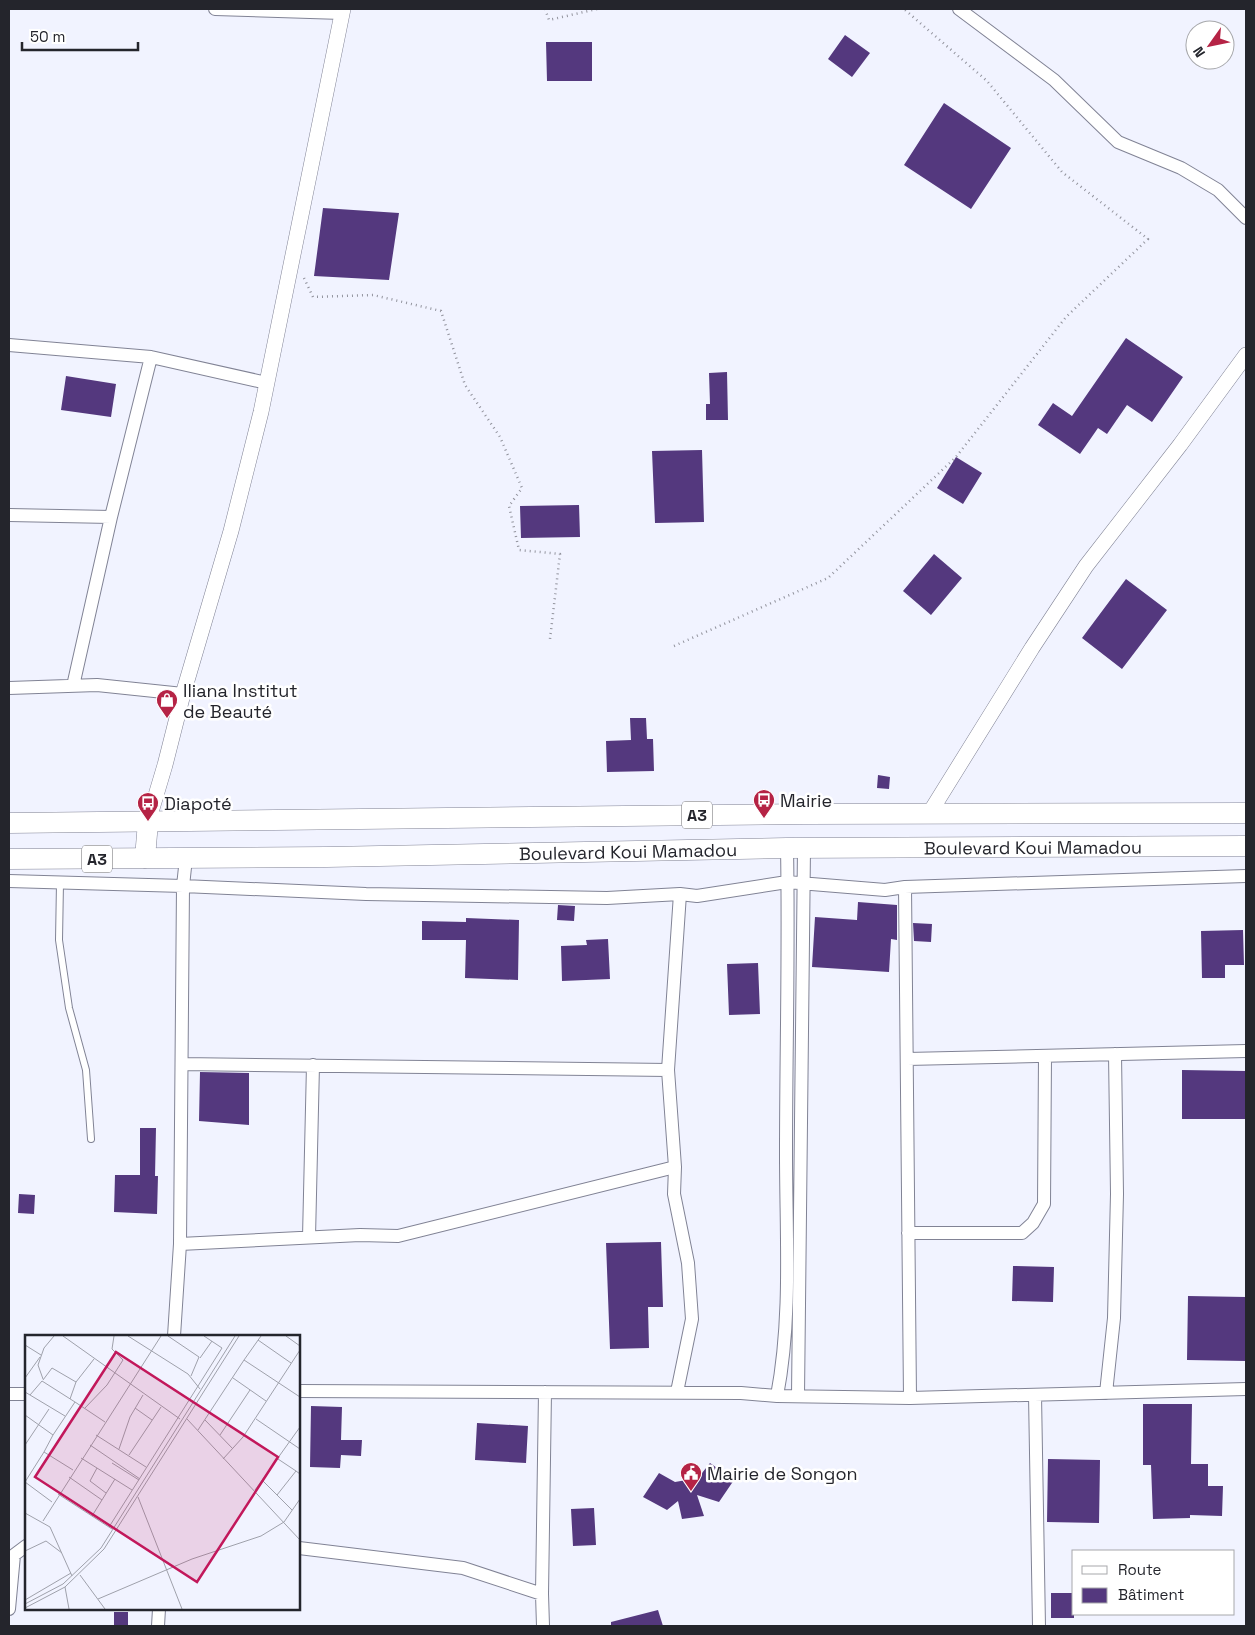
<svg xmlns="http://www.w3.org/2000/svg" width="1255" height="1635" font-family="'Space Grotesk',sans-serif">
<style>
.building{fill:#54387e}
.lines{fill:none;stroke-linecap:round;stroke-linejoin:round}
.service-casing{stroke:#818395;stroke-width:8}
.minor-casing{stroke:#818395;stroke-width:14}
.tertiary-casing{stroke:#818395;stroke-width:16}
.primary-casing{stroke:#818395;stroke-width:21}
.path{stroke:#92939d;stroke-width:2.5;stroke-dasharray:1 4;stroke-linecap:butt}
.service{stroke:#fff;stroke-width:6}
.minor{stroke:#fff;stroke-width:12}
.tertiary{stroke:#fff;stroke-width:15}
.primary{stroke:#fff;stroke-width:20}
.labels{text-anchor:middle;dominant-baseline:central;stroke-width:5;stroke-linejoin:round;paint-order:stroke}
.shield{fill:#fff;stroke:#66666b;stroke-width:1}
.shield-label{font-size:16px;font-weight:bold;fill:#24252c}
.poi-label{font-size:18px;fill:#24252c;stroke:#fff;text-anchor:start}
.street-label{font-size:18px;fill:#24252c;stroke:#fff}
.inset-road{fill:none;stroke:#9fa1ab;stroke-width:1}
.view{fill:#c2185b;fill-opacity:0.15;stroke:#c2185b;stroke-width:2.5}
.inset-edge{fill:none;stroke:#24252c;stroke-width:2.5}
</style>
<rect width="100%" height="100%" fill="#f1f3ff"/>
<path class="building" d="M845 35 870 53 852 77 828 59Z
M546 42H592V81H547Z
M944 103 1011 148 971 209 904 165Z
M323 208 399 213 389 280 314 276Z
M1126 338 1183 377 1152 422 1127 405 1107 434 1098 428 1080 454 1038 425 1053 403 1072 416Z
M727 372 728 420H706V404H710L709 373Z
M66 376 116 384 111 417 61 410Z
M702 450 704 522 655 523 652 451Z
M956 457 982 473 963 504 937 488Z
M579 505 580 537 521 538 520 506Z
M934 554 962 578 931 615 903 591Z
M1126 579 1167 610 1122 669 1082 638Z
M630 718H646L647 739H653L654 771 607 772 606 741 631 740Z
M878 775 890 777 889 789 877 788Z
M858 902 897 905V940L891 939 889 972 812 967 815 917 857 920Z
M558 905 575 906 574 921 557 920Z
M466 918 519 920 518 980 465 978 466 940H422V921L466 922Z
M913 923 932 924 931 942 914 941Z
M1243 930 1244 965H1225V978H1202L1201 931Z
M608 939 610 979 562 981 561 946 587 945 586 940Z
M758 963 760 1014 729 1015 727 964Z
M1182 1070 1246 1071V1119H1182Z
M200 1072 249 1073V1125L199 1121Z
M140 1128H156L155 1176H158L157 1214 114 1212 115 1175H140Z
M19 1194 35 1195 34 1214 18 1213Z
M661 1242 663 1307H648L649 1348 610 1349 606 1243Z
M1013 1266 1054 1267 1053 1302 1012 1301Z
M1188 1296 1246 1297V1361L1187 1360Z
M1143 1404H1192L1191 1464H1208V1486H1223L1222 1516 1190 1515V1518L1153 1519 1151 1465H1143Z
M311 1406 342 1407 341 1440H362L361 1456 341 1455 340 1468 310 1467Z
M477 1423 528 1426 526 1463 475 1460Z
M1048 1459 1100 1460 1099 1523 1047 1522Z
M710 1463 734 1480 719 1502 697 1495 704 1516 682 1519 678 1501 667 1510 643 1497 659 1473 675 1482 698 1478Z
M594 1508 596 1545 573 1546 571 1509Z
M1051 1593H1074V1618H1051Z
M658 1610 663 1626H611V1622Z
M114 1612H128V1626H114Z"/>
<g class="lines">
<g class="service-casing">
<path id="service" d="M60 883 59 940 69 1008 86 1070 91 1139"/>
</g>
<g class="minor-casing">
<path id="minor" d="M215 9 342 13
M959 9 1054 80 1118 142 1181 168 1218 190 1246 218
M9 345 151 357 267 383
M9 515 111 517
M73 686 111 517 151 357
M9 688 97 685 183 694
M9 881 183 886 366 894 607 898 680 894 697 896 787 882 885 890 905 887 1246 876
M905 887 910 1398
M907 1059 1246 1051
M182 1064 668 1070
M908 1233H1022L1033 1223 1044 1204 1045 1056
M309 1237 313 1065
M180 1244 360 1235 398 1236 675 1167
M174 1336 180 1244 183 886 186 858
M299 1391 741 1393 777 1396 910 1398 1246 1389
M677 1392 692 1319 688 1263 674 1194 675 1167 668 1070 680 894
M1106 1393 1114 1318 1117 1194 1115 1054
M9 1394H26
M1035 1395 1039 1626
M777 1396C792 1317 786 1235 786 1154 786 1052 789 950 787 848
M798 1396 804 848
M299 1548 463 1568 542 1594
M9 1609 14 1555 26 1546
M158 1626 159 1609
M543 1626 542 1594 545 1392"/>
</g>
<g class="tertiary-casing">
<path id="tertiary" d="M929 814 1032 648 1086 566 1180 445 1246 355
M148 822 165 765 183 694 231 531 261 412 343 9"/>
</g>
<g class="primary-casing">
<g id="primary">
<path d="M9 823 803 814 1246 813"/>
<path d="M145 858 148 822"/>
<path id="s1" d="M9 859 327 857 787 848 1246 846"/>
</g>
</g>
<path class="path" d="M545 9 549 20 597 9
M304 278 313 297 373 295 441 311 465 385 500 437 522 488 509 506 519 550 560 554 550 639
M674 646 828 578 956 457 1066 317 1148 239 1062 172 987 81 904 9"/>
<use href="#service" class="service"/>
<use href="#minor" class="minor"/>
<use href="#tertiary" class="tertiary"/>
<use href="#primary" class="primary"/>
</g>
<defs>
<g id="shop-pin" transform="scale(1.125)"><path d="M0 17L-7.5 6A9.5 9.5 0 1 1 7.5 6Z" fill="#b52345" stroke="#fff"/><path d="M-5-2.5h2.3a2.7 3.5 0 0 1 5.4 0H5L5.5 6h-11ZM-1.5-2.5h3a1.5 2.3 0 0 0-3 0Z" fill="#fff"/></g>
<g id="bus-pin" transform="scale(1.125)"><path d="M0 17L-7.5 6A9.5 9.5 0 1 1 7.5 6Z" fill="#b52345" stroke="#fff"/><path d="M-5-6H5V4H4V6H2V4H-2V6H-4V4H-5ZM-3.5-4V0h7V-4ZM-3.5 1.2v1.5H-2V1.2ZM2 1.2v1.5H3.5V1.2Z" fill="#fff"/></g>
<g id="civic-pin" transform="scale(1.125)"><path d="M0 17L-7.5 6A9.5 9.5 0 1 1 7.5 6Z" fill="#b52345" stroke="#fff"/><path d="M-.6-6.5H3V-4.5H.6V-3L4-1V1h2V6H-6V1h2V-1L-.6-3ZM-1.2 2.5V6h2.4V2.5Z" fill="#fff"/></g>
</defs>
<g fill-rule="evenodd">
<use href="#shop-pin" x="167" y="700"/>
<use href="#bus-pin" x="764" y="800"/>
<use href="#bus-pin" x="148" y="803"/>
<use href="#civic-pin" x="691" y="1473"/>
</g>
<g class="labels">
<g class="shield">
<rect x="682" y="801.5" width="30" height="27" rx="4"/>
<rect x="82" y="845.5" width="30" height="27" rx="4"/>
</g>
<g class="shield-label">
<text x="697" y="815">A3</text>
<text x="97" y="859">A3</text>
</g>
<g class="poi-label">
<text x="183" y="690">Iliana Institut<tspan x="183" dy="21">de Beauté</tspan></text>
<text x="780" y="800">Mairie</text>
<text x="164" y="803">Diapoté</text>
<text x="707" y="1473">Mairie de Songon</text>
</g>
<g class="street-label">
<text stroke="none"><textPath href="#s1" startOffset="1024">Boulevard Koui Mamadou</textPath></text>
<text stroke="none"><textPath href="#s1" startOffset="619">Boulevard Koui Mamadou</textPath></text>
</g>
</g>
<g transform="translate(25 1335)">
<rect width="275" height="275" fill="#f1f3ff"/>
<path class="inset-road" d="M38 1 155 84M103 1 163 39 175 54M143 1 174 22 166 41M179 1 197 13M236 1 219 25 275 62M261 1 275 11M233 5 266 28M0 10 16 20M175 23 187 6M0 43 15 22M208 43 241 66M18 44 13 30 19 13 29 1M18 45 27 33 51 47M0 57 5 60 17 46 50 67M5 60 40 81M45 64 51 47 69 24M60 73 82 50 98 25 87 14 89 1M110 73 127 85M0 80 28 100 50 67 80 87M162 84 275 205M231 84 275 114M180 85 208 114M173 95 219 25M28 100 19 117 48 135M71 100 121 132M195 100 225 55M0 110 24 74M65 110 115 144M94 114 105 82 118 60M19 117 0 147 27 167M104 120 136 72M56 123 107 155M198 124 218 102 275 15M253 124 271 136M87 128 114 145M72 133 65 146 81 158M44 142 77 165M237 145 267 175M230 155 275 92M33 159 87 194M252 160 271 136 275 139M113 162 157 274M0 178 25 192 47 241M67 181 90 144M18 186 136 1M84 192 197 13M0 216 21 206 37 218M55 240 80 274M40 252 44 274M73 264 167 224 236 201 259 187 275 164M0 265 46 238M0 269 38 249 76 213 210 1M0 273 40 252 79 214 214 1"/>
<path class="view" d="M91 17 253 122 172 247 10 142Z"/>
<rect width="275" height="275" class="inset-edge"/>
</g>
<rect width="1255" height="1635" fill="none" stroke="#24252c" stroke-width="20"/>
<rect x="1072" y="1550" width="162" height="65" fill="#ffffff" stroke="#a7a8ab"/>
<rect x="1082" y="1566" width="25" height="8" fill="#ffffff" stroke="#a7a8ab"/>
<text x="1118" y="1575" font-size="15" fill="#24252c">Route</text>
<rect x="1082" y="1588" width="25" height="15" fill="#54387e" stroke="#a7a8ab"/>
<text x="1118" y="1600" font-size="15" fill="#24252c">Bâtiment</text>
<g transform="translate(1210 45) rotate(237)"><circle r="24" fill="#ffffff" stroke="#a7a8ab"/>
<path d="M0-4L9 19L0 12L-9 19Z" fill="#b52345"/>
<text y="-8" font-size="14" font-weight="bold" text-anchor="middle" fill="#24252c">N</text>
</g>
<path d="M22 42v8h116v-8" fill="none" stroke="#24252c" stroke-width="2.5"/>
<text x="30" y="42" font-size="15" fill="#24252c" stroke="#ffffff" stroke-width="4" paint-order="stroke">50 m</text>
</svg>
